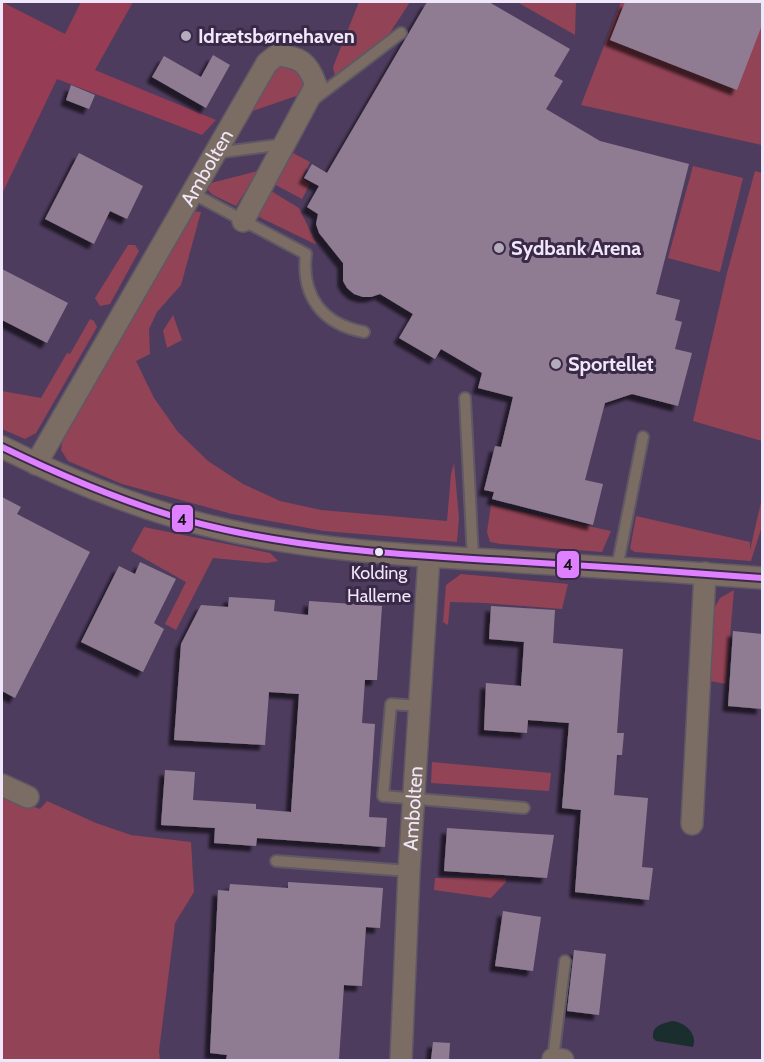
<svg xmlns="http://www.w3.org/2000/svg" width="764" height="1062" font-family="Cabin,sans-serif">
  <defs>
    <filter id="shadow"><feDropShadow dx="-5.5" dy="5.5" stdDeviation="1.5" flood-color="#0009"/></filter>
  </defs>
  <rect width="100%" height="100%" fill="#433b4b"/>
  <path fill="#4e3c5e" d="M 2,2 L 762,2 L 762,1060 L 2,1060 Z"/>
  <path fill="#934356" d="M 359,2 L 410,2 L 384,42 L 345,71 L 335,76 L 333,67 Z
    M 517,2 L 576,2 L 575,35 Z
    M 621,2 L 762,2 L 762,145 L 581,105 Z
    M 292,61 L 304,80 L 302,94 L 250,112 L 272,74 L 277,67 Z
    M 293,153 L 310,162 L 302,178 L 310,184 L 302,199 L 274,184 Z
    M 693,166 L 743,178 L 720,272 L 668,258 Z
    M 258,171 L 236,206 L 213,195 L 205,187 L 207,184 Z
    M 755,171 L 762,173 L 762,441 L 693,421 L 727,273 Z
    M 271,191 L 299,208 L 317,245 L 257,216 Z
    M 193,211 L 201,212 L 181,285 L 157,312 L 149,329 L 150,354 L 136,361 L 154,398 L 178,432 L 208,461 L 243,484 L 280,501 L 321,510 L 447,521 L 451,474 L 454,463 L 459,518 L 457,542 L 324,531 L 232,514 L 122,484 L 68,461 L 61,450 L 63,436 Z
    M 128,245 L 135,245 L 139,251 L 110,304 L 100,306 L 95,298 Z
    M 173,315 L 182,340 L 167,348 L 163,331 Z
    M 90,319 L 94,321 L 97,327 L 36,433 L 25,439 L 2,429 L 2,391 L 41,398 L 67,353 L 70,354 Z
    M 762,498 L 762,526 L 751,561 L 635,552 L 630,549 L 636,516 L 750,542 L 750,550 Z
    M 491,505 L 611,531 L 602,552 L 501,544 L 490,542 L 487,532 Z
    M 144,527 L 270,553 L 278,561 L 267,563 L 213,558 L 176,630 L 165,624 L 186,582 L 131,551 Z
    M 461,574 L 568,584 L 562,609 L 485,603 L 450,602 L 448,625 L 443,622 L 446,585 Z
    M 734,590 L 726,684 L 710,681 L 713,610 L 720,598 Z
    M 432,762 L 551,773 L 549,791 L 431,783 Z
    M 2,795 L 40,809 L 47,801 L 96,823 L 131,835 L 191,842 L 194,892 L 175,923 L 159,1051 L 160,1060 L 2,1060 Z
    M 435,878 L 506,878 L 506,882 L 491,898 L 434,890 Z"/>
  <path fill="#963c54" d="M 2,2 L 65,34 L 81,2 L 133,2 L 95,70 L 216,120 L 202,135 L 57,79 L 2,194 Z"/>
  <path fill="#1b2e2e" d="M 672,1021 C 685,1022 698,1034 693,1047 L 656,1041 L 653,1038 C 652,1025 662,1024 672,1021 Z"/>
  <path fill="#907c92" filter="url(#shadow)" d="M 427,2 L 489,2 L 570,49 L 554,76 L 563,81 L 546,109 L 600,141 L 689,164 L 656,294 L 680,300 L 675,320 L 682,322 L 675,349 L 692,353 L 678,406 L 632,394 L 605,403 L 585,480 L 603,484 L 593,525 L 492,499 L 494,492 L 484,490 L 495,446 L 501,447 L 513,397 L 478,388 L 482,373 L 441,349 L 435,359 L 399,338 L 413,314 L 380,294 L 371,297 L 363,297 L 354,294 L 347,288 L 343,281 L 343,263 L 319,233 L 316,224 L 318,214 L 307,207 L 319,186 L 304,178 L 312,164 L 327,173 Z
    M 625,2 L 762,2 L 762,25 L 737,90 L 610,40 Z
    M 213,55 L 230,65 L 206,108 L 152,77 L 164,56 L 201,77 Z
    M 71,85 L 95,95 L 89,109 L 66,100 Z
    M 79,153 L 143,186 L 127,219 L 110,211 L 94,244 L 45,219 Z
    M 2,269 L 68,303 L 47,343 L 2,320 Z
    M 2,497 L 21,507 L 17,514 L 90,552 L 15,698 L 2,691 Z
    M 140,562 L 176,579 L 154,623 L 164,629 L 143,672 L 81,642 L 119,566 L 135,574 Z
    M 229,597 L 275,600 L 274,611 L 308,615 L 309,601 L 382,606 L 377,680 L 365,680 L 362,723 L 375,724 L 369,817 L 387,818 L 385,847 L 257,838 L 256,846 L 214,843 L 215,828 L 161,825 L 165,770 L 195,772 L 193,800 L 256,804 L 256,809 L 291,812 L 299,694 L 269,692 L 265,745 L 174,740 L 181,644 L 201,605 L 228,607 Z
    M 491,606 L 555,610 L 553,643 L 623,649 L 617,733 L 624,733 L 622,755 L 617,755 L 614,795 L 648,798 L 642,867 L 653,868 L 649,900 L 575,892 L 581,810 L 562,808 L 569,723 L 528,720 L 527,733 L 484,730 L 486,683 L 521,686 L 524,642 L 489,639 Z
    M 733,631 L 762,634 L 762,709 L 728,706 Z
    M 447,828 L 554,835 L 547,878 L 444,871 Z
    M 288,882 L 383,888 L 380,928 L 366,927 L 362,986 L 344,985 L 339,1060 L 226,1060 L 227,1055 L 210,1053 L 218,890 L 229,891 L 230,884 L 288,888 Z
    M 503,911 L 541,917 L 533,971 L 495,966 Z
    M 574,950 L 606,954 L 599,1015 L 567,1011 Z
    M 433,1042 L 450,1043 L 449,1060 L 431,1060 Z"/>
  <g fill="none" stroke-linecap="round" stroke-linejoin="round">
    <g stroke="#5f5865" stroke-width="14">
      <path id="lane" d="M 313,100 L 401,33
        M 215,153 L 285,144
        M 192,193 L 306,254 C 301,296 322,324 364,332
        M 465,398 L 473,559
        M 617,568 L 643,437
        M 420,706 L 391,704 L 383,796 L 524,808
        M 276,861 L 409,871
        M 553,1059 L 565,961"/>
    </g>
    <g stroke="#5f5865" stroke-width="24">
      <g id="street">
        <path d="M 2,447 C 74,483 151,514 231,531 C 317,550 404,555 491,560 C 582,566 672,571 762,578"/>
        <path id="s1" d="M 36,464 L 267,63 L 277,55 C 301,57 308,63 316,85 L 243,221"/>
        <path d="M 2,785 L 28,797"/>
        <path d="M 692,824 L 705,573"/>
        <path d="M 553,1059 L 563,1060"/>
        <path id="s2" d="M 401,1060 L 409,871 L 429,557"/>
      </g>
    </g>
    <use href="#lane" stroke="#7b6d63" stroke-width="10"/>
    <use href="#street" stroke="#7b6d63" stroke-width="21"/>
    <g stroke="#3a2947" stroke-width="10">
      <path id="bus-1" d="M 2,447 C 66,478 132,506 201,524 C 295,548 393,554 490,560 C 580,565 671,571 762,578"/>
    </g>
    <use href="#bus-1" stroke="#de80ff" stroke-width="6"/>
  </g>
  <g fill="#b4abbd" stroke="#3a2947" stroke-width="2">
    <circle cx="186" cy="36" r="6"/>
    <circle cx="499" cy="248" r="6"/>
    <circle cx="556" cy="364" r="6"/>
  </g>
  <circle fill="#f1e7fa" stroke="#3a2947" stroke-width="2" cx="379" cy="552" r="5"/>
  <g text-anchor="middle" stroke-width="6" stroke-linejoin="round" paint-order="stroke">
    <g font-size="18" fill="#f1e7fa" stroke="#3a2947">
      <text x="379" y="579">Kolding<tspan x="379" dy="23">Hallerne</tspan></text>
    </g>
    <g font-size="20" font-weight="bold" fill="#f1e7fa" stroke="#3a2947" text-anchor="start">
      <text x="198" y="43">Idrætsbørnehaven</text>
      <text x="511" y="255">Sydbank Arena</text>
      <text x="568" y="371">Sportellet</text>
    </g>
    <g font-size="20" fill="#f1e7fa" stroke="#3a2947">
      <text dy="7" stroke="none"><textPath href="#s1" startOffset="342">Ambolten</textPath></text>
      <text dy="7" stroke="none"><textPath href="#s2" startOffset="252">Ambolten</textPath></text>
    </g>
  </g>
  <g stroke="#3a2947" stroke-width="2">
    <rect x="171" y="504" width="23" height="29" rx="6" fill="#de80ff"/>
    <rect x="556" y="550" width="24" height="29" rx="6" fill="#de80ff"/>
  </g>
  <g font-size="16" text-anchor="middle" font-weight="bold" fill="#111">
    <text x="182" y="525">4</text>
    <text x="568" y="570">4</text>
  </g>
  <rect width="764" height="1062" fill="none" stroke="#f1e7fa" stroke-width="6"/>
</svg>
